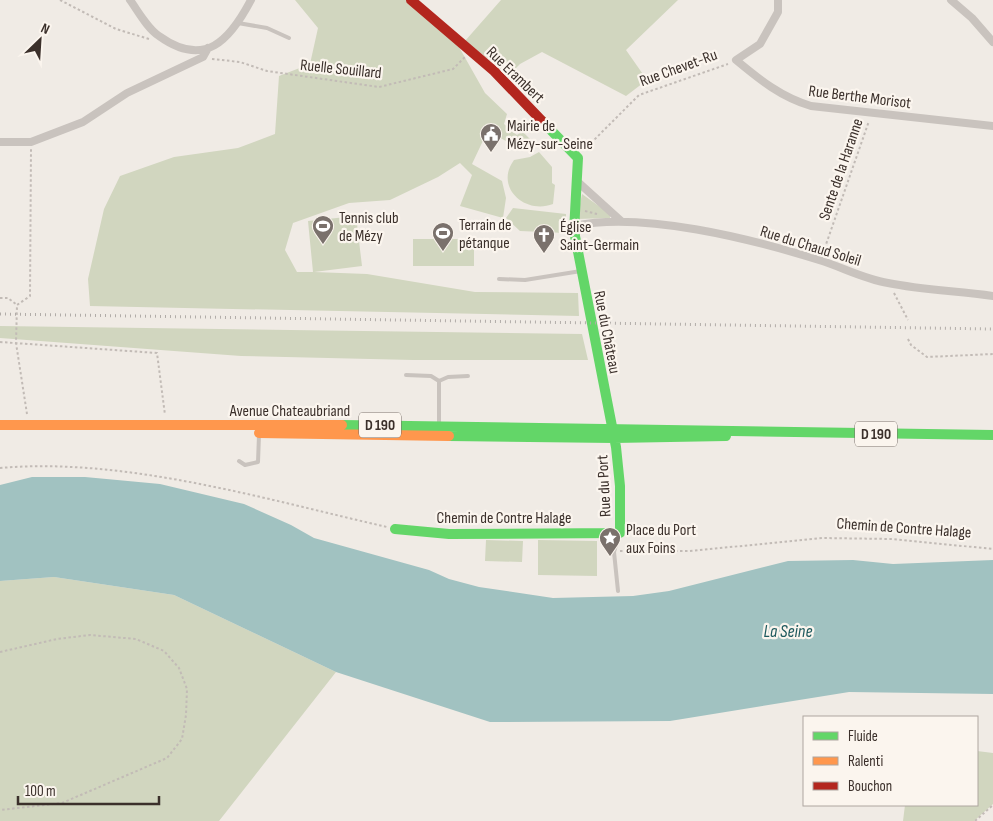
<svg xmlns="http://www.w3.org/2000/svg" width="993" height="821" font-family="'Sofia Sans Condensed',sans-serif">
  <rect width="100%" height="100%" fill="#f0ebe5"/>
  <path fill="#d1d6bf" d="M 295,0 L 412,0 L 459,47 L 485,93 L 507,114 L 504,124 L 517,135 L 522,131 L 536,145 L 529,151 L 519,142 L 515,146 L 495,135 L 496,131 L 489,128 L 472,164 L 502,181 L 506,198 L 503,218 L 460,206 L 472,175 L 460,163 L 438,177 L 390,200 L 349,203 L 293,223 L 285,250 L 297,272 L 313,272 L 308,221 L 356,216 L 362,266 L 314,272 L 367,274 L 475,292 L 578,293 L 579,316 L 90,306 L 88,279 L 104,209 L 120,176 L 174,157 L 238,148 L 275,134 L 279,76 L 310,64 L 318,28 Z
    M 501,0 L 678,0 L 626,50 L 647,80 L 626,96 L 542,52 L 520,64 L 509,75 L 465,41 Z
    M 539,152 L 552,167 L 552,183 L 555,185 L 553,204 C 525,215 494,187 514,160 L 530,157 Z
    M 582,194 L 610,214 L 610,218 L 577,219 Z
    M 513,208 L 566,214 L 566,233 L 520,231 L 506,218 Z
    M 413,239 L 474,239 L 474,266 L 413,266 Z
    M 0,326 L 582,334 L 588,360 L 413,360 L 241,356 L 0,338 Z
    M 486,540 L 523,541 L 522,562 L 485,561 Z
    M 538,540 L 597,541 L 597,576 L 538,575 Z
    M 54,577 L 174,595 L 336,672 L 219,821 L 0,821 L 0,581 Z
    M 977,751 L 993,753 L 993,804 L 974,821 L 903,821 L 905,805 L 977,805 Z"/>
  <path fill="#a1c2c1" d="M 32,477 L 85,477 L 160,484 L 244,504 L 291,525 L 314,538 L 429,570 L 449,579 L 479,587 L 553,598 L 633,596 L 669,591 L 788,561 L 853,560 L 893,564 L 993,560 L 993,694 L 849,692 L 670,721 L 490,722 L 336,672 L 174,595 L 54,577 L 0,581 L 0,485 Z"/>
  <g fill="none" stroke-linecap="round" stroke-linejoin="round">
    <path stroke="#c2bbb6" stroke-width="2" stroke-dasharray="2.5 2.5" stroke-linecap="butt" d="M 60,0 L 116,29 L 149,39
      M 212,59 L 240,62 L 267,71 L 379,87 L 453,69 L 465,57
      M 584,150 L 639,95 L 728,64
      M 585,211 L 597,214
      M 823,253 L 869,121
      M 894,293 L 908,320
      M 0,298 L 8,298 L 17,305
      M 908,339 L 911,345 L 927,357 L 993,354
      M 0,342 L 157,353 L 165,415
      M 27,414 L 16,343 L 17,305 L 30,296 L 31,149
      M 0,468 C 125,457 264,499 387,527
      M 620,551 L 690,551 L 823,538 L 892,539 L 993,549
      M 0,652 L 57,639 L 90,635 L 136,639 L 164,651 L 179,668 L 187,689 L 186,715 L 182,739 L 167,758 L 62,803 L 0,810
      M 975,821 L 993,805"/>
    <path stroke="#c9c3be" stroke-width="4" d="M 238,23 L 267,28 L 289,38
      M 499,279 L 525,280 L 581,271
      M 406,375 L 431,376 L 439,381 L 439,425
      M 439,381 L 448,377 L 468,376
      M 239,461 L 245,465 L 258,462 L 259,435
      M 618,591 L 614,552 L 619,535"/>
    <path stroke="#c9c3be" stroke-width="8" d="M 130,0 C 138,11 147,28 159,36 C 205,69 230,40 251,0
      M 778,0 L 778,12 L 760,44 L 736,60 C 760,80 781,97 811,106 L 993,126
      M 951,0 L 972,18 L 993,42
      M 0,142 L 31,142 L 83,122 L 127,93 L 203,57 L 208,48
      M 579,183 L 621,221
      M 574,226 C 642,211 752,239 819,260 C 842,267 864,279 888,283 C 922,290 958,291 993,296"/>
    <path stroke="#63d668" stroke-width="10" d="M 342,425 L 993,435
      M 449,436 L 614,438 L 726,436
      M 395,529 L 449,534 L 620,533 L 620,486 L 616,447 L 574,231 L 578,158 L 542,121"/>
    <path stroke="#ff974d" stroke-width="10" d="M 0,425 L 342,425
      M 259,433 L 449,436"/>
    <path stroke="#b3261e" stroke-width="10" d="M 411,0 L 494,71 L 542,121"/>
    <path stroke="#b1aca8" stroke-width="3" stroke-dasharray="1 4" stroke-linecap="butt" d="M 0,314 L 993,329"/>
  </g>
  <defs>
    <g id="civic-pin" transform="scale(1.125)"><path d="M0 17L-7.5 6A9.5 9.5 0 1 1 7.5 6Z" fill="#7a716c" stroke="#fbf5ee"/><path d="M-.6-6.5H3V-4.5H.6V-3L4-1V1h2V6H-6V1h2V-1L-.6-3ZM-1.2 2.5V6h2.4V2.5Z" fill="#fff"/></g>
    <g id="stadium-pin" transform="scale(1.125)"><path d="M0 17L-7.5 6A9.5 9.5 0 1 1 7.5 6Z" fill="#7a716c" stroke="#fbf5ee"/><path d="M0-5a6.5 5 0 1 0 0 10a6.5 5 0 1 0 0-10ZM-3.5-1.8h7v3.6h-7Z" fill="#fff"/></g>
    <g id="church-pin" transform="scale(1.125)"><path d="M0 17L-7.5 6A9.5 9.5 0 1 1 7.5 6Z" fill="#7a716c" stroke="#fbf5ee"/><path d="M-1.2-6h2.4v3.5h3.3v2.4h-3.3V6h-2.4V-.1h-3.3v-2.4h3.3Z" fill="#fff"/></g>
    <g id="sight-pin" transform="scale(1.125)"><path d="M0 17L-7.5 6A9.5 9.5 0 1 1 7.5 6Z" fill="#7a716c" stroke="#fbf5ee"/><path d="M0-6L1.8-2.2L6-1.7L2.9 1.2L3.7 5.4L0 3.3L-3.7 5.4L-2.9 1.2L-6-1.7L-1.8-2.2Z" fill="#fff"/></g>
  </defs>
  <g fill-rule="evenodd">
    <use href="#civic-pin" x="491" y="134"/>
    <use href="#stadium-pin" x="323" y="226"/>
    <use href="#stadium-pin" x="443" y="233"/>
    <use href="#church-pin" x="544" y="235"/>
    <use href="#sight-pin" x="610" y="538"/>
  </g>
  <g text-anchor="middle" stroke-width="4.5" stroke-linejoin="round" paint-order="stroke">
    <g fill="#fbf5ee" stroke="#756b66" stroke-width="1">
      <rect x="359" y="412.5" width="42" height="25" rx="4"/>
      <rect x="855" y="421.5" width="42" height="25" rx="4"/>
    </g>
    <g font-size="15" font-weight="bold" fill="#3b302b">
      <text x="380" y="430">D 190</text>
      <text x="876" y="439">D 190</text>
    </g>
    <g font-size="16" fill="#3b302b" stroke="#fbf5ee">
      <text transform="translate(678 67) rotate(-20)" y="6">Rue Chevet-Ru</text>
      <text transform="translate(341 68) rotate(6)" y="6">Ruelle Souillard</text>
      <text transform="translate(516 74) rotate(44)" y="6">Rue Erambert</text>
      <text transform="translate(860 96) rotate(7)" y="6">Rue Berthe Morisot</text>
      <text transform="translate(840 169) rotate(-71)" y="6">Sente de la Haranne</text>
      <text transform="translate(811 245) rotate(17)" y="6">Rue du Chaud Soleil</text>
      <text transform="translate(608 332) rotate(79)" y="6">Rue du Château</text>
      <text x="290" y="416">Avenue Chateaubriand</text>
      <text transform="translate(603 486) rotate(-93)" y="6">Rue du Port</text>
      <text x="504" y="523">Chemin de Contre Halage</text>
      <text transform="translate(904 527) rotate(4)" y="6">Chemin de Contre Halage</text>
    </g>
    <g font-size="16" fill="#3b302b" stroke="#fbf5ee" text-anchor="start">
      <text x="507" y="131">Mairie de<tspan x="507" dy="18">Mézy-sur-Seine</tspan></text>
      <text x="339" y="223">Tennis club<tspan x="339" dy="18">de Mézy</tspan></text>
      <text x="459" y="230">Terrain de<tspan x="459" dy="18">pétanque</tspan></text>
      <text x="560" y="232">Église<tspan x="560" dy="18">Saint-Germain</tspan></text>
      <text x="626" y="535">Place du Port<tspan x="626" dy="18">aux Foins</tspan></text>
    </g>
    <g font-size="18" font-style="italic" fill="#1f5a5e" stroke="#fbf5ee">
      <text x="788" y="637">La Seine</text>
    </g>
  </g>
  <rect x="803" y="716" width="175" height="90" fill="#fbf5ee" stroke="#aea6a0"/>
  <rect x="813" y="732" width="25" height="8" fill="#63d668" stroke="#aea6a0"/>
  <text x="848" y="741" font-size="15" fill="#3b302b">Fluide</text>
  <rect x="813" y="757" width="25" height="8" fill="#ff974d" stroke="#aea6a0"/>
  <text x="848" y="766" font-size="15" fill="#3b302b">Ralenti</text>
  <rect x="813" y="782" width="25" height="8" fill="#b3261e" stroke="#aea6a0"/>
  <text x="848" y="791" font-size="15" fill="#3b302b">Bouchon</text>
  <g transform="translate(40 40) rotate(25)" stroke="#fbf5ee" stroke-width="4" paint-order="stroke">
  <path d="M0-4L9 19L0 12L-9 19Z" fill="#3b302b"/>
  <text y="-8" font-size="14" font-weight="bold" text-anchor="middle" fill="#3b302b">N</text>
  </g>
  <path d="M18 796v8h141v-8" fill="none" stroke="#3b302b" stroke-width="2.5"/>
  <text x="25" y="796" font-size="15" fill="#3b302b" stroke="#fbf5ee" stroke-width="4" paint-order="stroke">100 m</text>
</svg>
